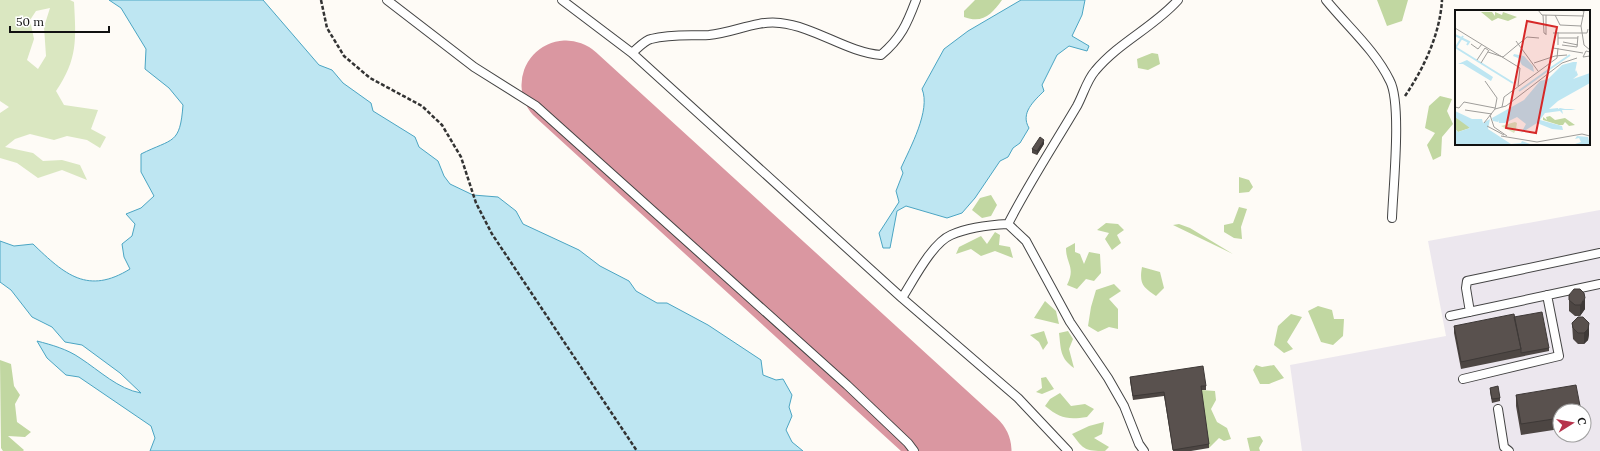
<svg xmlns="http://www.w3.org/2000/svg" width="1600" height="451" font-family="Lora,serif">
  <rect width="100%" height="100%" fill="#fefbf6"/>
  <path fill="#ece7ee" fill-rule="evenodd" d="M 1600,210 L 1600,451 L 1302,451 L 1290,365 L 1446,336 L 1428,241 ZM 1560,411 L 1584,411 L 1584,435 L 1560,435 Z"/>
  <path fill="#dae7c1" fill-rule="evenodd" d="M 0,0 L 70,0 L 74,2 C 76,39 78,59 56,91 L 64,105 L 98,110 L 91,129 L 106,137 L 100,148 L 87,140 L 67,136 L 54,140 L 30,134 L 15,139 L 5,147 L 33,153 L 43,161 L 62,160 L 80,165 L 87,180 L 62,170 L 38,178 L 17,163 L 0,158 L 0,113 L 9,107 L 0,101 ZM 50,8 L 44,27 L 46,56 L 38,69 L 27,60 L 34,39 L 30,20 L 36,11 Z"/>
  <path fill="#c1d7a1" d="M 975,0 L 1002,0 C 992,14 983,24 964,17 L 964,11 Z
    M 1377,0 L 1408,0 L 1402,21 L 1387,26 Z
    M 1152,53 L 1158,54 L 1160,64 L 1148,70 L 1138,68 L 1137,59 Z
    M 1440,96 L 1452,99 L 1447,111 L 1453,124 L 1442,137 L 1441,156 L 1433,160 L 1427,145 L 1435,133 L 1425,128 L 1429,106 Z
    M 1239,177 L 1249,180 L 1253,187 L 1249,192 L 1239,193 Z
    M 991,195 L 997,205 L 991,216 L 982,218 L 972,210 L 980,198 Z
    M 1239,207 L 1247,209 L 1241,227 L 1242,239 L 1234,238 L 1224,232 L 1224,225 L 1233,223 Z
    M 1106,223 L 1118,224 L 1124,230 L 1117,235 L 1121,243 L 1112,250 L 1105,239 L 1109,233 L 1097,230 Z
    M 1179,224 L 1190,228 L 1233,254 L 1173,225 Z
    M 995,232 L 1000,235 L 999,245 L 1010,247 L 1013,258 L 995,251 L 981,256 L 971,249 L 956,254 L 959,247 L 981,236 L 987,244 Z
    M 1075,243 L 1075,252 L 1080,254 L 1084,264 L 1089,252 L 1100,254 L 1101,273 L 1094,281 L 1086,279 L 1077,289 L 1067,285 C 1076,267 1066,264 1066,248 Z
    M 1142,267 L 1160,272 L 1164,288 L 1156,296 C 1143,287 1139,284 1142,267 Z
    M 1114,284 L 1121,291 L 1109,299 L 1118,309 L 1118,329 L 1109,327 L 1098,332 L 1088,326 L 1091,307 L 1096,290 Z
    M 1045,301 L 1056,311 L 1059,324 L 1034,318 Z
    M 1318,306 L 1332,310 L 1334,319 L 1344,319 L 1343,336 L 1333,345 L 1321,342 L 1308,311 Z
    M 1291,314 L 1302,317 L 1287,342 L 1293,349 L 1284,353 L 1274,345 L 1278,326 Z
    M 1044,331 L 1048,343 L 1043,350 L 1039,342 L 1030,335 Z
    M 1068,331 L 1073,339 L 1069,349 L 1074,368 C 1060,358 1061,350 1059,333 Z
    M 0,360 L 11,364 L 14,386 L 20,395 L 15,404 L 17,422 L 31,432 L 25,437 L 8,436 L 24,450 L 23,451 L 3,451 L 1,448 Z
    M 1256,365 L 1262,367 L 1274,365 L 1284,378 L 1269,384 L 1260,384 L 1253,370 Z
    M 1046,377 L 1054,389 L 1042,394 L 1036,392 L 1042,388 L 1041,378 Z
    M 1201,390 L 1215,391 L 1216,400 L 1211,409 L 1217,422 L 1227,428 L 1231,439 L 1224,441 L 1219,438 L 1209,448 Z
    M 1060,393 L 1071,406 L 1085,404 L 1094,409 L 1087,417 C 1067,420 1060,418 1045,406 L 1050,399 Z
    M 1104,422 L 1102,434 L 1094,438 L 1109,447 L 1105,451 C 1085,451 1084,450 1072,434 L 1089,426 Z
    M 1260,436 L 1263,441 L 1259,448 L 1260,451 L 1250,451 L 1247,438 Z"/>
  <path fill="#bee6f2" stroke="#4ba5c3" d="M 109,0 L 263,0 L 319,65 L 332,70 L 343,83 L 371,103 L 373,111 L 415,137 L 419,147 L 438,161 L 444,176 L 450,184 L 473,195 L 498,197 L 516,211 L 523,224 L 579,250 L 600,266 L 629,281 L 636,291 L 657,303 L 667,303 L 708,325 L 761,360 L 763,375 L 776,380 L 783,379 L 792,395 L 789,407 L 792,416 L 786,430 L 792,442 L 803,451 L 150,451 L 155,438 L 151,426 L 79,377 L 66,375 L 47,358 L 37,341 C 52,345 67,349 80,358 C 100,371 118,389 141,393 L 120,373 L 82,345 L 65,342 L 52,327 L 32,317 L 11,290 L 0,282 L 0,241 L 14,246 L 33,244 C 65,275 88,295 130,269 L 124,257 L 122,244 L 132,236 L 135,224 L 126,214 L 141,208 L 154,196 L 141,172 L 141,154 C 173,138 180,145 183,105 L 169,88 L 145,69 L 146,49 L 121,8 Z
    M 1021,0 L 1085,0 L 1082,15 L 1072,36 L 1089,46 L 1087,51 L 1069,46 L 1057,55 L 1042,85 L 1044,91 C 1034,101 1020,113 1029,128 L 1020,143 L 1013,148 L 1008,157 L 1000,161 L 975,198 L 962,213 L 947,218 L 906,206 L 897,211 L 890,248 L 883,248 L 879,233 L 899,202 L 896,191 L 903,173 L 901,168 C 910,148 931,110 922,89 L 944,49 L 968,31 Z"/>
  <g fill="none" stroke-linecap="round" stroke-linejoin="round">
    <path stroke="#da97a1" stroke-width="89" d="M 566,85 L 967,451"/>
    <g stroke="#444" stroke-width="10">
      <path id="lane" d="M 387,0 L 474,67 L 536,106 L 847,385 L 908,443 L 914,451
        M 562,0 L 632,53 L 902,298 L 1018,398 L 1068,451
        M 1326,0 C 1348,27 1375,50 1390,81 C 1402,104 1393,189 1392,218
        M 632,53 C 638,48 645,40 651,39 C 671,34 689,36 709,35 C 733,33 756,20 780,23 C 816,27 846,52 881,55 C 901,38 907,24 916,0
        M 1008,224 C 1029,183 1054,145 1077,106 C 1083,95 1087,80 1095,71 C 1119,42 1154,27 1178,0
        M 902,298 C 913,281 932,243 951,235 C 969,227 988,225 1008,224 L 1026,241 L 1070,322 L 1108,378 L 1124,406 L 1139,444 L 1144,451
        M 1470,312 L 1466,288 L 1467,281 L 1600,253
        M 1450,316 L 1600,284
        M 1463,379 L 1559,356 L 1547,295
        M 1498,409 L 1504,447 L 1509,451"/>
    </g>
    <path stroke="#333" stroke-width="2.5" stroke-dasharray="4 2" stroke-linecap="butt" d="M 321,0 L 327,28 L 344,56 L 370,78 L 422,106 L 442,125 L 461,157 L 476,203 L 492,234 L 637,451
      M 1405,96 C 1424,68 1440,34 1442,0"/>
    <use href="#lane" stroke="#fff" stroke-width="8"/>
  </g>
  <path fill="#4d4643" d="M 1044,144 L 1037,155 L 1032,153 L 1032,149 Z
    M 1569,295 L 1585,309 L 1580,316 L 1575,316 L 1569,311 Z
    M 1514,317 L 1549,348 L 1549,351 L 1461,369 L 1454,333 L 1454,326 Z
    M 1572,323 L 1589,334 L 1588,340 L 1584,344 L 1578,344 L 1573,339 Z
    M 1130,377 L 1206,386 L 1206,390 L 1201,390 L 1209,444 L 1209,448 L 1191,451 L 1173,451 L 1164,396 L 1133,400 L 1130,381 Z
    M 1490,388 L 1500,398 L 1500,401 L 1492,403 L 1490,392 Z
    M 1516,395 L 1560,411 L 1560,429 L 1521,435 L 1516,406 Z"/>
  <path fill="#3e3937" d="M 1044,140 L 1044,144 L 1037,155 L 1037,151 Z
    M 1585,298 L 1585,309 L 1580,316 L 1580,305 Z
    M 1589,323 L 1589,334 L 1588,340 L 1584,344 L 1584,333 Z"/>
  <path fill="#59514e" stroke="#3e3937" d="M 1040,137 L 1044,140 L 1037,151 L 1032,149 Z
    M 1574,289 L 1580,289 L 1584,293 L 1585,298 L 1580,305 L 1575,305 L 1569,300 L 1569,295 Z
    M 1542,312 L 1549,348 L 1521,353 L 1521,349 L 1514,317 Z
    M 1514,314 L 1521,349 L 1461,362 L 1454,326 Z
    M 1578,317 L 1583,317 L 1589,323 L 1588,329 L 1584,333 L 1578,333 L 1573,328 L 1572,323 Z
    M 1203,366 L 1206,386 L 1201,386 L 1209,444 L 1173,450 L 1164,392 L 1133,396 L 1130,377 Z
    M 1576,385 L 1581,411 L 1560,411 L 1560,418 L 1521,424 L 1516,395 Z
    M 1498,386 L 1500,398 L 1492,399 L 1490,388 Z"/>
  <g transform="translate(1455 10)">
    <rect width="135" height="135" fill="#fefbf6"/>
    <path d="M 60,112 L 62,113 L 61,119 L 64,114 L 59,123 L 46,116 Z" fill="#dae7c1"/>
    <path d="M 26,2 L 37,2 L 40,6 L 40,2 L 47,5 L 48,2 L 62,7 L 53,11 L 43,8 L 37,11 ZM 95,106 L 100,110 L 110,108 L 120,115 L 114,116 L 110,112 L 108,115 L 104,115 L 88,110 L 88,107 L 92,110 L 91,107 ZM 0,107 L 12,114 L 15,118 L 3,122 L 0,119 Z" fill="#c1d7a1"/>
    <path d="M 59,44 L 69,46 L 78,56 L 79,62 L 67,55 L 63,48 L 58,46 ZM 12,50 L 38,67 L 36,71 L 8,54 L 3,54 ZM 118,52 L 122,52 L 120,62 L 121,60 L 123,65 L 118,69 L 135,63 L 135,73 L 103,91 L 94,99 L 103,98 L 103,99 L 105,98 L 110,99 L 116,99 L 121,100 L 107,100 L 108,104 L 105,101 L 90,103 L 85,110 L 107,116 L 108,120 L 97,119 L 82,113 L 66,123 L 71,114 L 62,107 L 50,113 L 44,113 L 43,110 L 43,112 L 38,111 L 37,108 L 69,90 L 85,71 L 93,69 L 107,55 ZM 0,101 L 17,109 L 27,109 L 28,113 L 35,109 L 33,119 L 56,134 L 66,133 L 67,131 L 78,135 L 0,135 L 0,119 L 3,122 L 15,118 L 0,107 ZM 122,126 L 133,127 L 135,135 L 117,135 L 126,132 L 124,128 L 120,129 Z" fill="#bee6f2"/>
    <path fill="none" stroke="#bee6f2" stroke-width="2" d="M 0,25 L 14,32 L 12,35M 0,37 L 58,73M 1,37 L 8,26M 96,58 L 115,45M 64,81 L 96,58"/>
    <path fill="none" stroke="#9f9d9a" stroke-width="1" d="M 83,0 L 87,5 L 129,6M 91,0 L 111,0M 124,0 L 129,1 L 126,16 L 129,35 L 135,40M 88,5 L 89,23 L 91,24M 91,5 L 91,25M 100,5 L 105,15 L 126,16M 0,18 L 65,58 L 63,76M 98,23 L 132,23 L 133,19M 103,28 L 123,28M 61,31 L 83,61M 108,32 L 123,35M 16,34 L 23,39 L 27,34M 103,35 L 103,22M 107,35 L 122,37 L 123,26M 98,38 L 128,43M 33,42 L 48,47 L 72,27 L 84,28M 135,42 L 131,41 L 128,47 L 135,46M 22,50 L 30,38 L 33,40M 26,53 L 34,40M 79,53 L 100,46 L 112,45M 0,97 L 4,98 L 9,92 L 40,98M 47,97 L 49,87 L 102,48 L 103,38M 40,99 L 51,96 L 107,53 L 122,48M 10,100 L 37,104M 35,105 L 39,117 L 52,126M 29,113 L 40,99 L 42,88 L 30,71M 32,116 L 49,125M 46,126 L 82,132 L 127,124 L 135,126"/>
    <path fill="#d62828" fill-opacity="0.15" stroke="#d62828" stroke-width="2" d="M 72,11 L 102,17 L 81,123 L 51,118 Z"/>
    <rect width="135" height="135" fill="none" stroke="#111" stroke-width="2"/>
  </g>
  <g transform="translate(1572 423) rotate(79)"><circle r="19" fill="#ffffff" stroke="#a0a0a0"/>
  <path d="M0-3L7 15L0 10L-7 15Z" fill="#b7334c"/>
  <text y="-6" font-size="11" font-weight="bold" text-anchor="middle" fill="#111111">С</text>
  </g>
  <path d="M10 26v6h99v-6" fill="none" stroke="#111111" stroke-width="2"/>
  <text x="16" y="26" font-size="12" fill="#111111" stroke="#ffffff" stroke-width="3" paint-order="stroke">50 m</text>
</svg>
